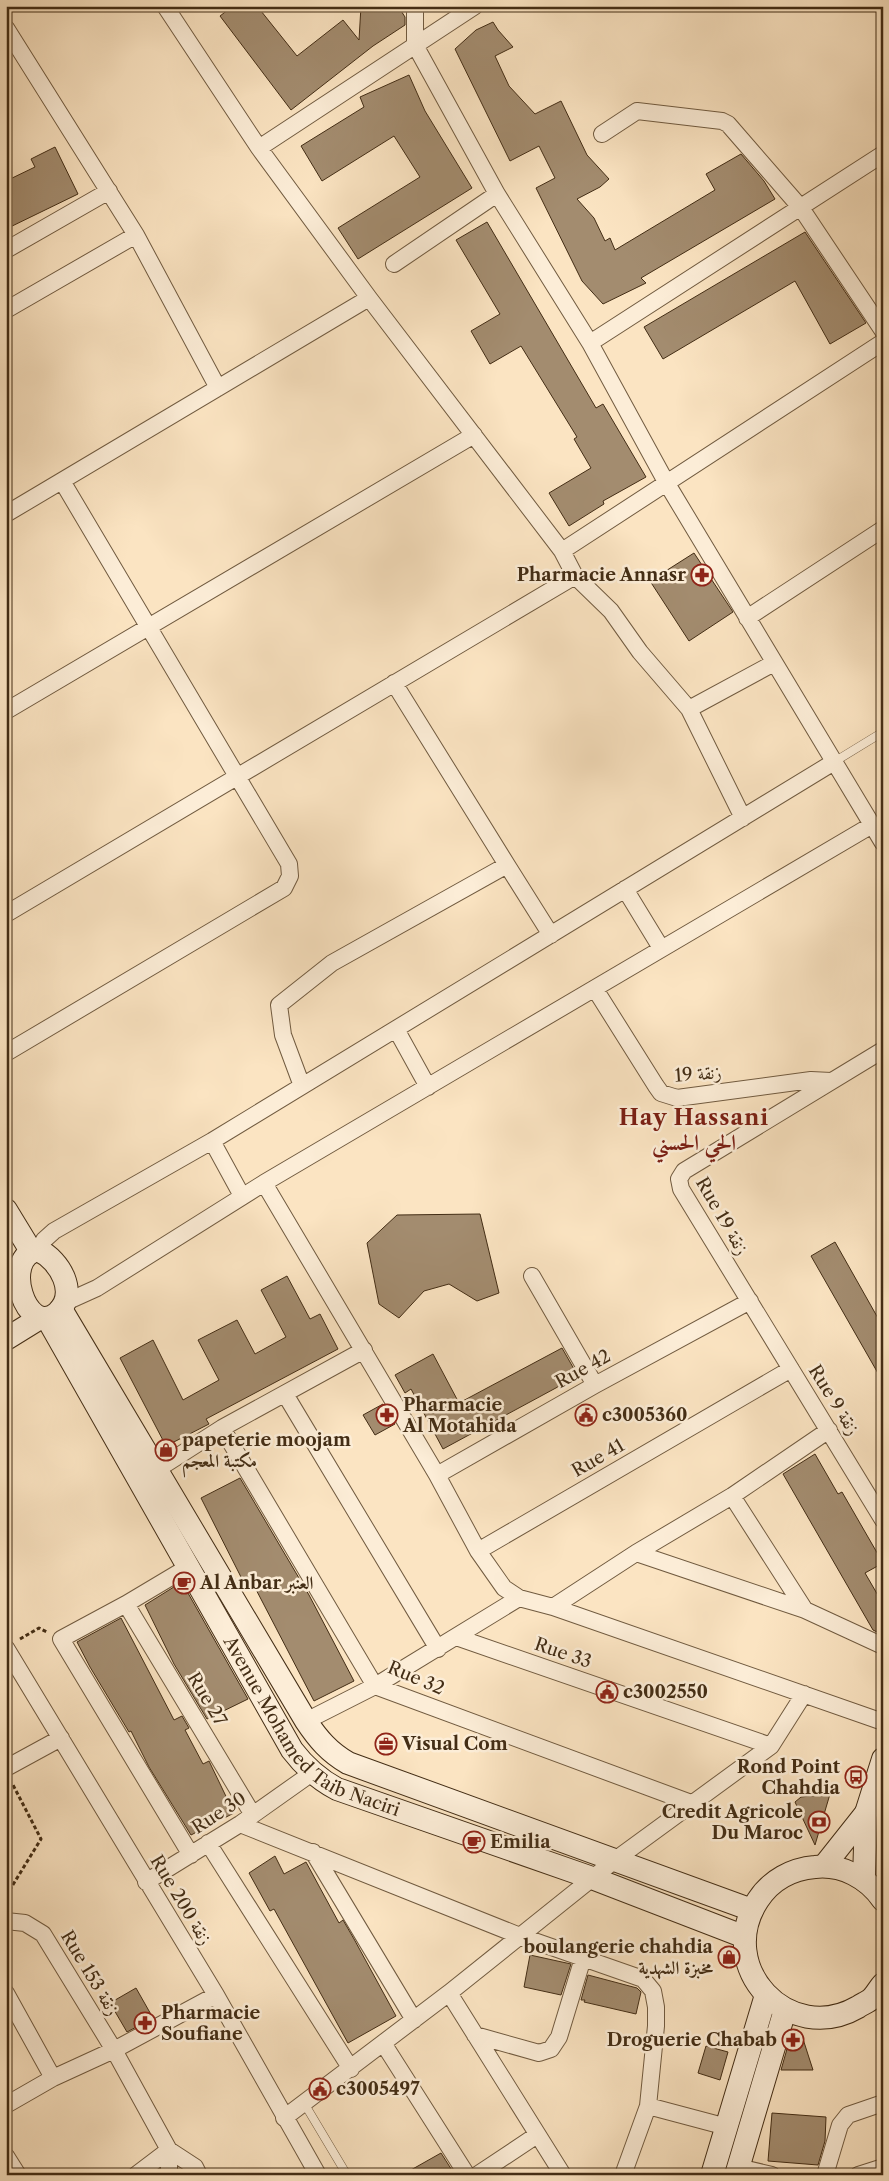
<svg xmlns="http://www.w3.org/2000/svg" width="889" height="2181" font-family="'Libre Caslon Text',Amiri,serif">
  <rect width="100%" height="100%" fill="#fbe4c2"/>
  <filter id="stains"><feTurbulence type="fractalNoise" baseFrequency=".004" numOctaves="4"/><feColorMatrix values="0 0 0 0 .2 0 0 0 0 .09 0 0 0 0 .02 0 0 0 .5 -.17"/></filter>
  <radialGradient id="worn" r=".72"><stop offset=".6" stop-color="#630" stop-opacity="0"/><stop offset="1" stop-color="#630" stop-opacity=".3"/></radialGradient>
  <path fill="#a38c6f" stroke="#432d15" d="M 233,6 L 257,6 L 297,56 L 343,20 L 359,40 L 361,6 L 398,6 L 405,17 L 405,25 L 373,46 L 291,110 L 220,16 Z
    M 493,22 L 498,30 L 513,47 L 495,56 L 509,86 L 535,114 L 561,101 L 587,155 L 609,179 L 600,187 L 577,199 L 594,218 L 605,241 L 610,238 L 615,250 L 715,190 L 706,174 L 741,154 L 764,181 L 775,199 L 641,278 L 646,283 L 603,304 L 582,281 L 536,188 L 555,178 L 539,146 L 510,161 L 455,49 L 476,30 Z
    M 409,75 L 425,111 L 472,188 L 358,259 L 338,228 L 420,177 L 394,136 L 322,181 L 301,146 L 364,107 L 360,97 Z
    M 55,147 L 78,194 L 6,229 L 6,181 L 35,167 L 31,159 Z
    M 487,222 L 596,408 L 603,404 L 646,477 L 603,501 L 604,504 L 569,526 L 549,493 L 591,468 L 574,439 L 577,437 L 521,346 L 490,364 L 471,331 L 500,314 L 456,240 Z
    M 805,232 L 866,323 L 830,344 L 795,281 L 663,359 L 644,327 Z
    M 694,553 L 733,612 L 689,641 L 650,581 Z
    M 480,1214 L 499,1293 L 477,1301 L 449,1284 L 424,1291 L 399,1318 L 379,1304 L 367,1243 L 397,1215 Z
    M 835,1242 L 883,1327 L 883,1382 L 811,1256 Z
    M 287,1276 L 310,1319 L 320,1314 L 338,1349 L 206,1419 L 209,1424 L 166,1446 L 120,1358 L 153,1340 L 183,1400 L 219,1380 L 198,1340 L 237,1320 L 255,1354 L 286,1337 L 261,1290 Z
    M 562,1348 L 578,1376 L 443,1449 L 411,1389 L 405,1393 L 395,1375 L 433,1354 L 459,1403 Z
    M 383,1404 L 395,1424 L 375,1435 L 363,1415 Z
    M 815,1454 L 838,1494 L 842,1492 L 883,1563 L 865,1573 L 883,1604 L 883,1635 L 873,1630 L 783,1474 Z
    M 240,1478 L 309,1595 L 354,1681 L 314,1701 L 250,1578 L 243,1581 L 201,1498 Z
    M 177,1585 L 179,1588 L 184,1586 L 248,1699 L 207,1719 L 174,1664 L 145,1605 Z
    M 121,1618 L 174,1720 L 182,1716 L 189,1728 L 185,1730 L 203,1764 L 209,1761 L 234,1813 L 191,1835 L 149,1767 L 131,1731 L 129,1732 L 90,1667 L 77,1642 Z
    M 830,1794 L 815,1845 L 795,1802 L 801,1797 Z
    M 275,1856 L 284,1874 L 306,1862 L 339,1923 L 343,1920 L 354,1939 L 396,2016 L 348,2043 L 274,1909 L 270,1911 L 249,1873 Z
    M 530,1955 L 571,1964 L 561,1995 L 524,1987 Z
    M 588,1975 L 637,1988 L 641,1992 L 636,2014 L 584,2002 L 585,2000 L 581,2000 Z
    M 136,1988 L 153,2018 L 127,2032 L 110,2003 Z
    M 791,2035 L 803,2039 L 813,2070 L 781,2070 Z
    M 706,2046 L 728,2052 L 720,2080 L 698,2073 Z
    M 772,2113 L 826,2117 L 825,2141 L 818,2165 L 768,2161 Z
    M 441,2153 L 455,2175 L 402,2175 Z"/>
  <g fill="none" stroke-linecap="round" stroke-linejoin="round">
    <g stroke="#715b40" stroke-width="9">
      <path id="lane" d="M 834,762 L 883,732
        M 304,2103 L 347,2175"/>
    </g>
    <g stroke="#715b40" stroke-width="18">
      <path id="street" d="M 165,6 L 259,148 L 369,298 L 562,551 L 575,576 L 611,611 L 640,652 L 689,709 L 743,818
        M 415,6 L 415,45 L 497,194 L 590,343 L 666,482 L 883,843
        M 6,28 L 136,235 L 218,388
        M 602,134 L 637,111 L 722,121 L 728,124 L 801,208 L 883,331
        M 259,148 L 475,6
        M 6,250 L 109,191
        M 394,264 L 497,194
        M 6,310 L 136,235
        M 590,343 L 883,154
        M 6,514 L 369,298
        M 562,551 L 883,342
        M 747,618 L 883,529
        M 394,683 L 507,865
        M 689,709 L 774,663
        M 6,711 L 474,435
        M 625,889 L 661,948
        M 6,914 L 575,576
        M 595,989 L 656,1086 L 661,1093 L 677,1098 L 811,1080 L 831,1081
        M 396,1029 L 428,1087
        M 883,1050 L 684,1171 L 679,1179 L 681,1189 L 883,1520
        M 6,1053 L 284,888 L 290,876 L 289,864 L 62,481
        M 302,1086 L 283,1035 L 279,1005 L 332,963 L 507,865 L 551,935
        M 212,1141 L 242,1196
        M 264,1183 L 437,1475 L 478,1551 L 504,1588 L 519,1598 L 553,1607 L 883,1722
        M 38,1250 L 44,1240 L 54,1231 L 212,1141 L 834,762
        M 532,1276 L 595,1385
        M 66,1302 L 97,1288 L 264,1183 L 872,825
        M 285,1394 L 438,1649
        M 222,1428 L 375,1686 L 691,1803
        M 437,1475 L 595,1385 L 750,1301
        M 147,1476 L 222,1428 L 364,1350
        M 732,1496 L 805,1610
        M 478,1551 L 791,1369
        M 636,1553 L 805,1610 L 883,1646
        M 188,1567 L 126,1604 L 61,1639 L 191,1855
        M 126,1604 L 253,1815
        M 553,1607 L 636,1553 L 732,1496 L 829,1430
        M 456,1637 L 771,1746
        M 6,1648 L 216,1995 L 318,2175
        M 306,1721 L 375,1686 L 519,1598
        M 6,1768 L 61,1738
        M 240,1824 L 520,1936 L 643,1979 L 653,1991 L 656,2007 L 656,2026 L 648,2106 L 623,2175
        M 208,1843 L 351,2069
        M 313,1852 L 414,2020
        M 146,1882 L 240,1824 L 312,1773
        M 6,1921 L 25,1923 L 43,1934 L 114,2050 L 169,2150 L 169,2175
        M 6,1993 L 53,2078
        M 449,1993 L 563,2175
        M 475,2035 L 539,2053 L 551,2049 L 559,2037 L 583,1958
        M 383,2043 L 467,2175
        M 6,2105 L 53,2078 L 114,2050 L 216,1995
        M 648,2106 L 727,2127
        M 284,2118 L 449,1993 L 615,1860 L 771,1746 L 804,1694
        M 169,2150 L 195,2167 L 199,2175
        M 6,2156 L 18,2175
        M 738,2167 L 772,2175
        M 136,2175 L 169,2150
        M 477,2175 L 537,2135
        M 825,2175 L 840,2125 L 848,2115 L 883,2103
        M 858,2175 L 883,2167"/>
    </g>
    <g stroke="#432d15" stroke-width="24">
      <g id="secondary">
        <path d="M 6,1210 L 31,1251"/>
        <path d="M 38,1250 C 60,1260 79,1294 57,1313 C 26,1339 0,1257 38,1250 Z"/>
        <path d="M 61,1309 L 306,1721 C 318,1739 329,1752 348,1763 L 752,1910"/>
        <path id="s1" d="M 47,1318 L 292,1750 C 305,1767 318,1779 337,1789 L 592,1878 L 745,1937"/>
        <path d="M 6,1339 L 40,1318"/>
        <path d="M 824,1866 L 866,1813"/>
        <path d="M 864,1880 L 866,1813 L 883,1759"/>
        <path d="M 883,1900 C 868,1878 842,1864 815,1867 C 792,1869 771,1880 758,1900 C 714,1967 789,2047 858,2007 C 862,2004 868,2002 871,1999 C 876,1995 879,1988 883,1984"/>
        <path d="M 712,2175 L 766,1995"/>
        <path d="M 736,2175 L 785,2010"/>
      </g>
    </g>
    <path stroke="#432d15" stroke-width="3" stroke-dasharray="4 2.5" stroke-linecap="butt" d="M 20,1639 L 39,1628 L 47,1632
      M 6,1896 L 41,1839 L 12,1783"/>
    <use href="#lane" stroke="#fcedd7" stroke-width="8"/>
    <use href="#street" stroke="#fcedd7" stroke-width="16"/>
    <use href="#secondary" stroke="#fcedd7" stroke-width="22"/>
  </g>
  <defs>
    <g id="pharmacy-ring" transform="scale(1.125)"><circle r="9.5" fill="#fcedd7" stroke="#8f2418" stroke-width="1.5"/><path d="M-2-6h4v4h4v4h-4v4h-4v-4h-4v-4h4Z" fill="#8f2418"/></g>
    <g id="civic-ring" transform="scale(1.125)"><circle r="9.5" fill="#fcedd7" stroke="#8f2418" stroke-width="1.5"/><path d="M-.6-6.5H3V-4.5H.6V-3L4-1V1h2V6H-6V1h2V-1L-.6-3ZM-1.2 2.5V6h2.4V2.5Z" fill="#8f2418"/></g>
    <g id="shop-ring" transform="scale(1.125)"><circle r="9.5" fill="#fcedd7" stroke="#8f2418" stroke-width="1.5"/><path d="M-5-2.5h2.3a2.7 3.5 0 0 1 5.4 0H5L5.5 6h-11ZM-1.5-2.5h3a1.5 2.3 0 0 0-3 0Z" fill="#8f2418"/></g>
    <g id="cafe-ring" transform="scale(1.125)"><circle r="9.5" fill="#fcedd7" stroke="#8f2418" stroke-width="1.5"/><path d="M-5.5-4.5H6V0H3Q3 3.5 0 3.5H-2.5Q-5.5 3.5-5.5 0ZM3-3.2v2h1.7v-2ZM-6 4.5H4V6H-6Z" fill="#8f2418"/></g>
    <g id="office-ring" transform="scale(1.125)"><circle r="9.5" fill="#fcedd7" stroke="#8f2418" stroke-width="1.5"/><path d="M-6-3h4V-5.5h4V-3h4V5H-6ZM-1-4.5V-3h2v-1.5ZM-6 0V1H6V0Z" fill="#8f2418"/></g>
    <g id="bus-ring" transform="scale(1.125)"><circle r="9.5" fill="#fcedd7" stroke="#8f2418" stroke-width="1.5"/><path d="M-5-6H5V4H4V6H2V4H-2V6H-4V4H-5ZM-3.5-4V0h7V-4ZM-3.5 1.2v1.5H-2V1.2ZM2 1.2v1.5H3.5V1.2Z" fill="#8f2418"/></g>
    <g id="bank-ring" transform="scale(1.125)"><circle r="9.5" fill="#fcedd7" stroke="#8f2418" stroke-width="1.5"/><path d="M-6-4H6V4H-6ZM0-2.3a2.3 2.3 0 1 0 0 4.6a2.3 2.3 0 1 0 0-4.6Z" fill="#8f2418"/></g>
  </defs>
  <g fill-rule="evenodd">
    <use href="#pharmacy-ring" x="702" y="575"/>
    <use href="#pharmacy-ring" x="387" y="1415"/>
    <use href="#civic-ring" x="586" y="1415"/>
    <use href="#shop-ring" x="166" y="1450"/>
    <use href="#cafe-ring" x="184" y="1583"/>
    <use href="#civic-ring" x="607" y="1692"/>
    <use href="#office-ring" x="386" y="1744"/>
    <use href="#bus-ring" x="856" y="1777"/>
    <use href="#bank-ring" x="819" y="1822"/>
    <use href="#cafe-ring" x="474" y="1842"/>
    <use href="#shop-ring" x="729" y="1957"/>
    <use href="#pharmacy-ring" x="145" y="2023"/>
    <use href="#pharmacy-ring" x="793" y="2040"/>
    <use href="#civic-ring" x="320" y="2089"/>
  </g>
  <g text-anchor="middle" stroke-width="5" stroke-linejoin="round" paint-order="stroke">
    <g font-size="18" font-weight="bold" fill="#432d15" stroke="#fcedd7" text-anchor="start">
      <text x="686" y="581" text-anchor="end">Pharmacie Annasr</text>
      <text x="403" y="1411">Pharmacie<tspan x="403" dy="21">Al Motahida</tspan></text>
      <text x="602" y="1421">c3005360</text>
      <text x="182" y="1446">papeterie moojam<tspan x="182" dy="21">مكتبة المعجم</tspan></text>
      <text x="200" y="1589">Al Anbar العنبر</text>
      <text x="623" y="1698">c3002550</text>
      <text x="402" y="1750">Visual Com</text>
      <text x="840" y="1773" text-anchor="end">Rond Point<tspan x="840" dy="21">Chahdia</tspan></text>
      <text x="803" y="1818" text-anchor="end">Credit Agricole<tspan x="803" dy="21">Du Maroc</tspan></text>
      <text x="490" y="1848">Emilia</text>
      <text x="713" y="1953" text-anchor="end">boulangerie chahdia<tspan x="713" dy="21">مخبزة الشهدية</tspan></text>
      <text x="161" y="2019">Pharmacie<tspan x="161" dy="21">Soufiane</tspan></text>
      <text x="777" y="2046" text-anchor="end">Droguerie Chabab</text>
      <text x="336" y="2095">c3005497</text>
    </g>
    <g font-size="18" fill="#432d15" stroke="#fcedd7">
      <text transform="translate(698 1074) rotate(-4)" y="6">19 زنقة</text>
      <text transform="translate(722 1216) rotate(60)" y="6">Rue 19 زنقة</text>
      <text transform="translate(583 1369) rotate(-29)" y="6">Rue 42</text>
      <text transform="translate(834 1400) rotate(58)" y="6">Rue 9 زنقة</text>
      <text transform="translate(598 1458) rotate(-30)" y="6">Rue 41</text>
      <text transform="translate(563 1653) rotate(19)" y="6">Rue 33</text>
      <text transform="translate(416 1678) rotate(23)" y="6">Rue 32</text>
      <text transform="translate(207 1699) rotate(59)" y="6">Rue 27</text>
      <text dy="6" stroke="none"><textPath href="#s1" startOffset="495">Avenue Mohamed Taib Naciri</textPath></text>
      <text transform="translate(219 1813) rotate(-33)" y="6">Rue 30</text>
      <text transform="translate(181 1900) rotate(59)" y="6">Rue 200 زنقة</text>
      <text transform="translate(90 1973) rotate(59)" y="6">Rue 153 زنقة</text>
    </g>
    <g font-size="22" font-weight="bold" letter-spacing="1" fill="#7a1f14" stroke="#fcedd7">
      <text x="694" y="1125">Hay Hassani<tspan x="694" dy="25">الحي الحسني</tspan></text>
    </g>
  </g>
  <rect width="889" height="2181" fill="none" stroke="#fbe4c2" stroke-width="25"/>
  <rect x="8" y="8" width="874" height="2166" fill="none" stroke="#432d15" stroke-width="2.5"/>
  <rect x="12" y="12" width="864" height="2156" fill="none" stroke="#432d15"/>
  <rect width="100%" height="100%" filter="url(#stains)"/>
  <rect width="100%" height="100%" fill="url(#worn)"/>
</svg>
